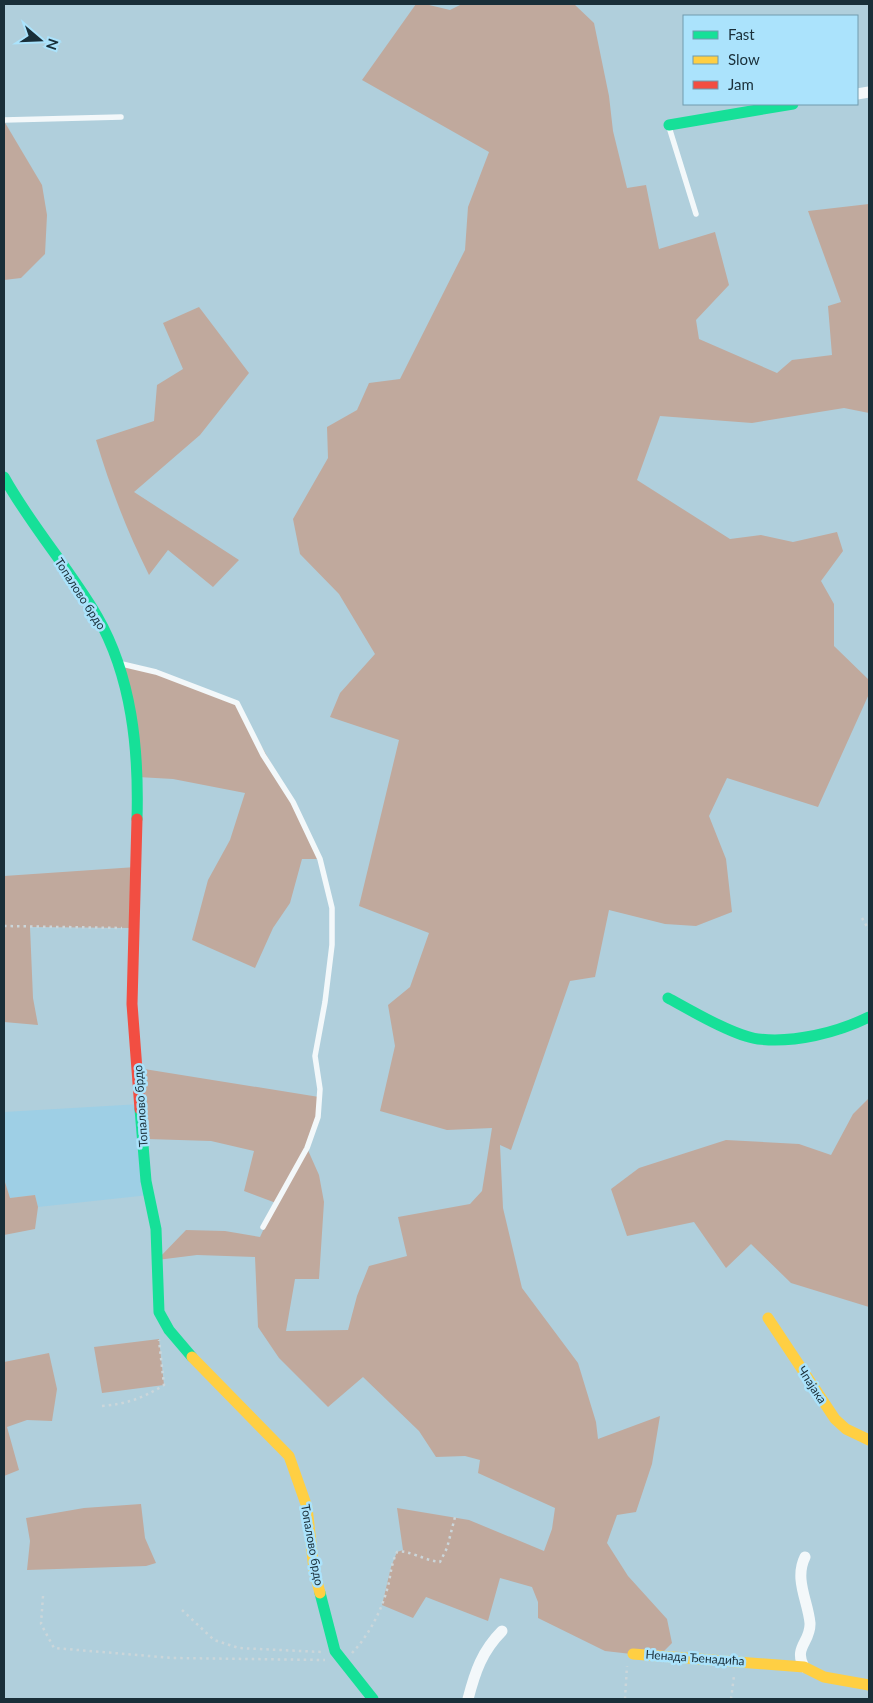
<svg xmlns="http://www.w3.org/2000/svg" width="873" height="1703" font-family="Lato,sans-serif">
  <rect width="100%" height="100%" fill="#b0cfdc"/>
  <path fill="#9ecfe5" d="M 141,1104 L 149,1195 L 38,1207 L 35,1195 L 10,1198 L 4,1179 L 4,1112 Z"/>
  <path fill="#c0a99d" d="M 416,4 L 425,4 L 450,10 L 462,4 L 574,4 L 594,23 L 609,96 L 613,131 L 627,188 L 646,185 L 659,249 L 715,232 L 729,285 L 696,320 L 699,339 L 777,373 L 792,360 L 832,355 L 828,306 L 841,302 L 808,211 L 869,204 L 869,413 L 844,408 L 752,423 L 660,416 L 637,480 L 730,539 L 761,535 L 793,542 L 837,532 L 843,551 L 821,581 L 834,604 L 834,646 L 869,680 L 869,694 L 818,807 L 727,778 L 709,816 L 726,859 L 732,912 L 696,926 L 665,924 L 609,910 L 595,977 L 570,981 L 511,1150 L 500,1145 L 503,1208 L 522,1288 L 578,1363 L 596,1422 L 598,1439 L 660,1416 L 652,1464 L 636,1512 L 617,1515 L 607,1543 L 628,1576 L 667,1619 L 672,1643 L 658,1657 L 605,1651 L 538,1618 L 538,1602 L 532,1587 L 500,1578 L 488,1621 L 426,1597 L 413,1618 L 382,1605 L 391,1567 L 397,1552 L 403,1550 L 397,1508 L 469,1520 L 544,1551 L 552,1529 L 555,1508 L 478,1473 L 480,1460 L 465,1456 L 436,1457 L 419,1431 L 363,1377 L 328,1407 L 279,1358 L 258,1327 L 255,1257 L 197,1255 L 157,1260 L 186,1230 L 225,1231 L 260,1237 L 276,1203 L 244,1191 L 254,1151 L 211,1141 L 147,1139 L 138,1068 L 319,1097 L 318,1117 L 307,1148 L 319,1175 L 324,1202 L 319,1279 L 295,1279 L 286,1331 L 348,1330 L 357,1296 L 369,1266 L 407,1256 L 398,1217 L 470,1204 L 482,1191 L 492,1128 L 447,1130 L 380,1111 L 395,1046 L 388,1005 L 410,987 L 429,933 L 359,906 L 399,740 L 330,717 L 340,693 L 375,654 L 339,594 L 300,554 L 293,519 L 328,458 L 327,427 L 357,410 L 369,383 L 400,379 L 465,250 L 468,207 L 489,152 L 362,80 Z
    M 4,121 L 42,185 L 47,215 L 45,254 L 21,278 L 4,280 Z
    M 199,307 L 249,373 L 200,435 L 134,492 L 239,560 L 213,587 L 168,550 L 149,575 C 127,531 110,487 96,440 L 154,421 L 157,385 L 183,369 L 163,323 Z
    M 120,664 L 156,672 L 237,703 L 293,802 L 320,859 L 302,859 L 290,903 L 273,928 L 255,968 L 192,940 L 208,880 L 230,840 L 245,793 L 173,779 L 138,777 Z
    M 136,867 L 134,928 L 30,927 L 33,998 L 38,1025 L 4,1022 L 4,876 Z
    M 869,1098 L 869,1307 L 791,1283 L 751,1244 L 726,1268 L 694,1222 L 627,1236 L 611,1189 L 639,1168 L 726,1140 L 799,1144 L 831,1155 L 853,1114 Z
    M 4,1179 L 10,1198 L 35,1195 L 38,1207 L 35,1229 L 4,1235 Z
    M 159,1339 L 164,1385 L 102,1393 L 94,1347 Z
    M 49,1353 L 57,1389 L 52,1421 L 27,1420 L 7,1427 L 19,1470 L 4,1476 L 4,1362 Z
    M 141,1504 L 145,1538 L 156,1563 L 146,1566 L 27,1570 L 30,1541 L 26,1518 L 84,1508 Z"/>
  <g fill="none" stroke-linecap="round" stroke-linejoin="round">
    <path stroke="#cbd6da" stroke-width="2.5" stroke-dasharray="2.5 4" stroke-linecap="butt" d="M 862,918 L 869,930
      M 4,926 L 122,928
      M 102,1406 C 127,1404 143,1398 164,1385 L 159,1340
      M 43,1596 L 41,1624 L 54,1648 L 173,1658 L 325,1660
      M 182,1610 L 214,1640 L 239,1648 L 321,1652
      M 352,1653 C 370,1634 383,1608 389,1582 C 391,1571 392,1562 397,1552 C 407,1549 426,1561 440,1562 L 447,1548 L 455,1517
      M 625,1699 L 627,1666
      M 731,1699 L 734,1676"/>
    <path stroke="#f3f8fa" stroke-width="5.5" d="M 4,120 L 121,117
      M 669,127 L 696,214
      M 122,664 L 156,672 L 237,703 L 263,755 L 293,802 L 320,859 L 332,908 L 332,945 L 325,1002 L 315,1056 L 320,1089 L 318,1117 L 307,1148 L 263,1227"/>
    <path stroke="#f3f8fa" stroke-width="11" d="M 857,94 L 869,92
      M 804,1667 C 793,1647 811,1642 810,1623 C 808,1601 794,1579 805,1557
      M 468,1699 C 475,1672 482,1651 502,1631"/>
    <path stroke="#16e098" stroke-width="11" d="M 669,125 L 793,104
      M 4,477 C 31,526 69,568 97,616 C 132,677 139,750 137,819
      M 668,998 C 690,1010 734,1036 758,1039 C 795,1043 836,1033 869,1017
      M 140,1109 L 146,1181 L 156,1229 L 159,1312 L 169,1330 L 192,1357
      M 320,1593 L 335,1651 L 373,1699"/>
    <path stroke="#ffcf43" stroke-width="11" d="M 768,1318 L 835,1419 L 846,1429 L 869,1440
      M 192,1357 L 289,1456 L 307,1507 L 314,1570 L 320,1593
      M 633,1654 L 804,1667 L 824,1677 L 869,1685"/>
    <path stroke="#f24e42" stroke-width="11" d="M 137,819 L 132,1004 L 140,1109"/>
  </g>
  <g text-anchor="middle" stroke-width="5" stroke-linejoin="round" paint-order="stroke">
    <g font-size="12" fill="#192f39" stroke="#abe3fc">
      <text transform="translate(80 594) rotate(57)" y="4">Топалово брдо</text>
      <text transform="translate(141 1106) rotate(-94)" y="4">Топалово брдо</text>
      <text transform="translate(812 1385) rotate(57)" y="4">Чпајака</text>
      <text transform="translate(312 1545) rotate(80)" y="4">Топалово брдо</text>
      <text transform="translate(695 1658) rotate(4)" y="4">Ненада Ђенадића</text>
    </g>
  </g>
  <rect width="873" height="1703" fill="none" stroke="#192f39" stroke-width="10"/>
  <rect x="683" y="15" width="175" height="90" fill="#abe3fc" stroke="#719bae"/>
  <rect x="693" y="31" width="25" height="8" fill="#16e098" stroke="#719bae"/>
  <text x="728" y="40" font-size="15" fill="#192f39">Fast</text>
  <rect x="693" y="56" width="25" height="8" fill="#ffcf43" stroke="#719bae"/>
  <text x="728" y="65" font-size="15" fill="#192f39">Slow</text>
  <rect x="693" y="81" width="25" height="8" fill="#f24e42" stroke="#719bae"/>
  <text x="728" y="90" font-size="15" fill="#192f39">Jam</text>
  <g transform="translate(40 40) rotate(109)" stroke="#abe3fc" stroke-width="4" paint-order="stroke">
  <path d="M0-4L9 19L0 12L-9 19Z" fill="#192f39"/>
  <text y="-8" font-size="14" font-weight="bold" text-anchor="middle" fill="#192f39">N</text>
  </g>
</svg>
